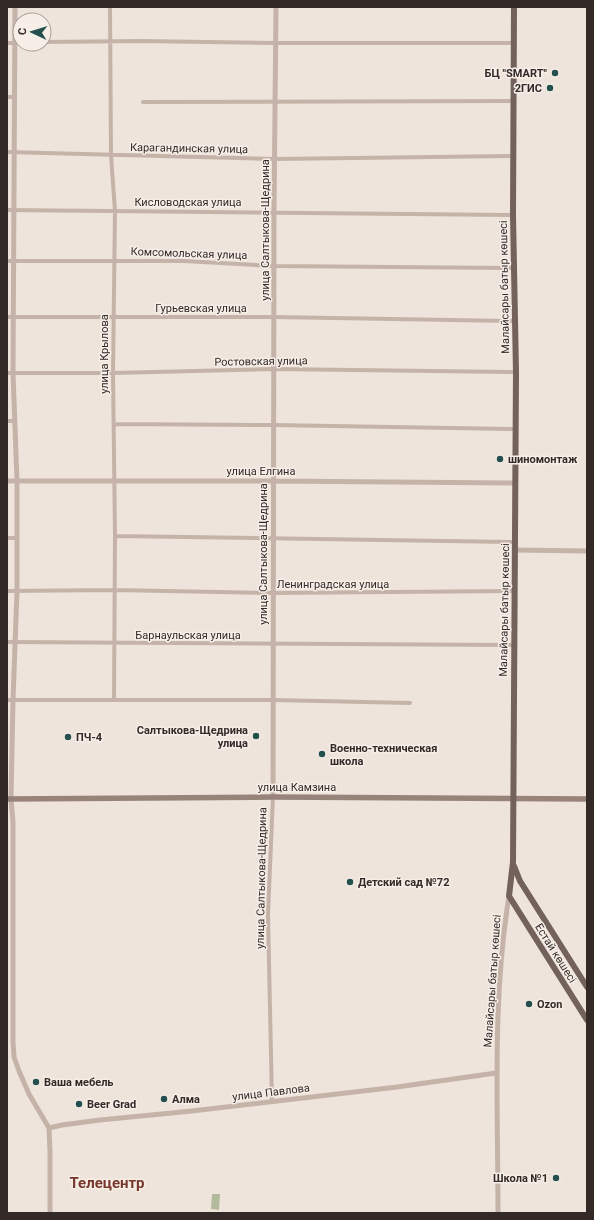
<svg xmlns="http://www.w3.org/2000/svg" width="594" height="1220" font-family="Roboto,sans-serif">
  <rect width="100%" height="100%" fill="#eee4db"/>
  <path fill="#b4bb9d" d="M 212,1194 L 220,1194 L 219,1210 L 211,1209 Z"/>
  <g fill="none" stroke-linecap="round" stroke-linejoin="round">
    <path stroke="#c5b3a9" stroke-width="4" d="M 110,7 L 111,155 L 115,211 L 113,373 L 115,536 L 114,700
      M 44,42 L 142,41 L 276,43 L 513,43
      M 7,43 L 20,43
      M 7,97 L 14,97
      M 143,102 L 513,101
      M 7,152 L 275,159 L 514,156
      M 7,210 L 513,215
      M 7,261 L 184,261 L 274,266 L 514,268
      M 7,317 L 274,317 L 514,321
      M 7,373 L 113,373 L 274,369 L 516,372
      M 7,421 L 15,421
      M 114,424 L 273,425 L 515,429
      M 115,536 L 515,542
      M 7,538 L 17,538
      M 7,591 L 114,590 L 273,593 L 514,591
      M 7,642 L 514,645
      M 7,700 L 273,700 L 410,703
      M 272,1102 L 268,914 L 273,797"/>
    <path stroke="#c5b3a9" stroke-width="5" d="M 15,7 L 13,373 L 17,481 L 17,591 L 13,700 L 11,799 L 13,822 L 13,1042 L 14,1057 L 19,1071 L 29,1094 L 49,1128 L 50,1152 L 50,1213
      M 7,481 L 274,481 L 515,483
      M 515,550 L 587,551
      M 273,797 L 274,212 L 276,7
      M 49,1128 L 62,1125 L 100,1120 L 192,1111 L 397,1087 L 496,1073
      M 498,1213 C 498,1107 492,1001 509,896"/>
    <path stroke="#98837b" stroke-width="5.5" d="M 7,799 L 273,797 L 587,799"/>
    <path stroke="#73615b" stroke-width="6" d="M 514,7 L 513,215 L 516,372 L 513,862 L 509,896 L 587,1020
      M 514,866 L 520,881 L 587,987"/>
  </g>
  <g fill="#234f4e" stroke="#f6eee7" stroke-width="1.5">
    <circle cx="555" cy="73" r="4"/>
    <circle cx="550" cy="88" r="4"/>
    <circle cx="500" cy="459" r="4"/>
    <circle cx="256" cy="736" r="4"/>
    <circle cx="68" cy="737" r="4"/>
    <circle cx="322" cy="754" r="4"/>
    <circle cx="350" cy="882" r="4"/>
    <circle cx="529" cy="1004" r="4"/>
    <circle cx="36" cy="1082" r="4"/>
    <circle cx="164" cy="1099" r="4"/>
    <circle cx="79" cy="1104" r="4"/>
    <circle cx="556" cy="1178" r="4"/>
  </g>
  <g text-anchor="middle" stroke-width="3" stroke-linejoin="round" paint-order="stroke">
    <g font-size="11" font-weight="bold" fill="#332a28" stroke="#f6eee7" text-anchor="start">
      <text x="547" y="77" text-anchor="end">БЦ "SMART"</text>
      <text x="542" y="92" text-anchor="end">2ГИС</text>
      <text x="508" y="463">шиномонтаж</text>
      <text x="248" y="734" text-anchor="end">Салтыкова-Щедрина<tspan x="248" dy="13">улица</tspan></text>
      <text x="76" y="741">ПЧ-4</text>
      <text x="330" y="752">Военно-техническая<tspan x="330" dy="13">школа</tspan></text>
      <text x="358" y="886">Детский сад №72</text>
      <text x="537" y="1008">Ozon</text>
      <text x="44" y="1086">Ваша мебель</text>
      <text x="172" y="1103">Алма</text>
      <text x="87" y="1108">Beer Grad</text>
      <text x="548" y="1182" text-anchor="end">Школа №1</text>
    </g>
    <g font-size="11" fill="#332a28" stroke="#f6eee7">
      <text transform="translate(189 148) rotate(1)" y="4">Карагандинская улица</text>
      <text x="188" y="206">Кисловодская улица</text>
      <text transform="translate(265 230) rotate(-90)" y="4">улица Салтыкова-Щедрина</text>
      <text transform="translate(189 253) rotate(2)" y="4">Комсомольская улица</text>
      <text transform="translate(504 287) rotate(-91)" y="4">Малайсары батыр көшесі</text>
      <text x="201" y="312">Гурьевская улица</text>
      <text transform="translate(104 354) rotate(-90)" y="4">улица Крылова</text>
      <text transform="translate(261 361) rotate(-1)" y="4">Ростовская улица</text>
      <text x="261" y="475">улица Елгина</text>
      <text transform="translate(263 554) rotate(-90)" y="4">улица Салтыкова-Щедрина</text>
      <text x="333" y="588">Ленинградская улица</text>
      <text transform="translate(504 610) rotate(-89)" y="4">Малайсары батыр көшесі</text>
      <text x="188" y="639">Барнаульская улица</text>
      <text x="297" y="791">улица Камзина</text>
      <text transform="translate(261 878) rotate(-89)" y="4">улица Салтыкова-Щедрина</text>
      <text transform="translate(556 953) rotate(58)" y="4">Естай көшесі</text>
      <text transform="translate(492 981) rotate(-86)" y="4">Малайсары батыр көшесі</text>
      <text transform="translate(271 1092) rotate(-7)" y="4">улица Павлова</text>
    </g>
    <g font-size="15" font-weight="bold" fill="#77372b" stroke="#f6eee7">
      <text x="107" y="1188">Телецентр</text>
    </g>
  </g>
  <rect width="594" height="1220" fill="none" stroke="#332a28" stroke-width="16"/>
  <g transform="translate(32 32) rotate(274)"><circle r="19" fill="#f6eee7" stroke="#a8a09b"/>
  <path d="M0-3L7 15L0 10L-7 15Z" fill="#234f4e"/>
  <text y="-6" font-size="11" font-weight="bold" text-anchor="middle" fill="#332a28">С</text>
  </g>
</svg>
